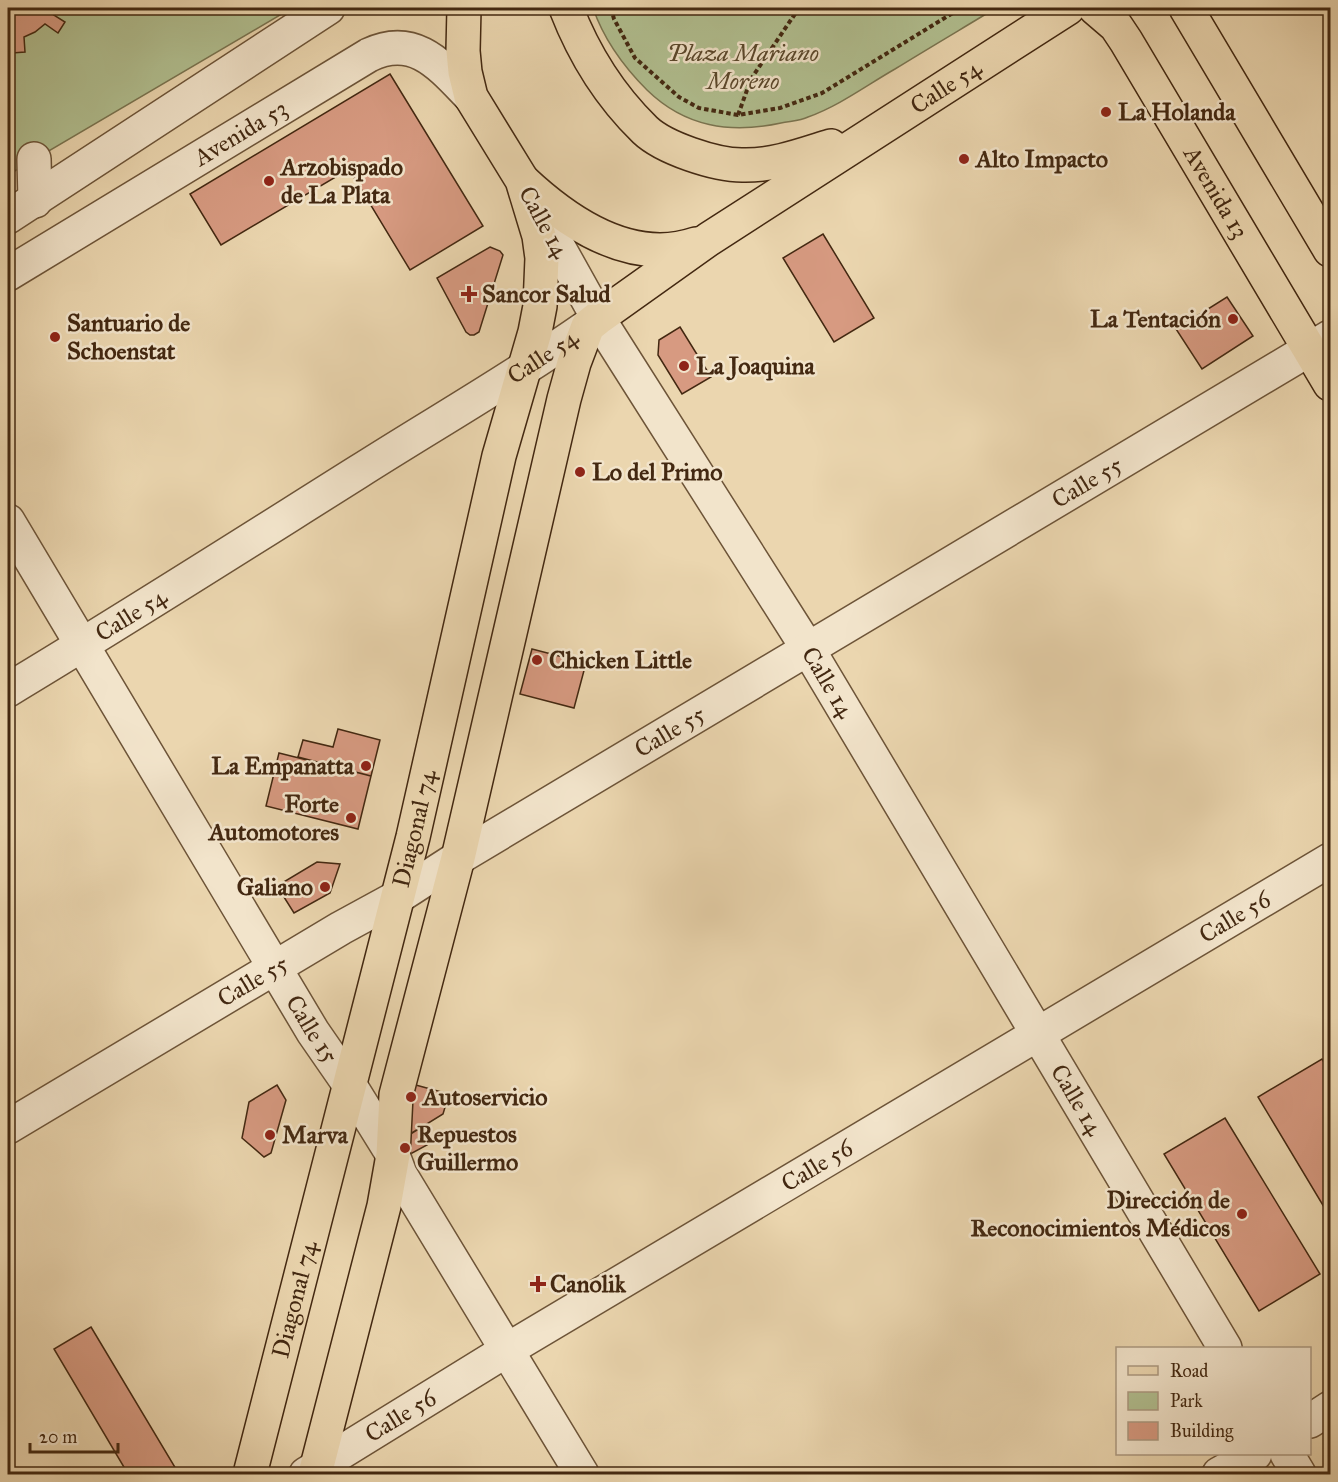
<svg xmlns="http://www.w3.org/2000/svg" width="1338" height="1482" font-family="'IM FELL Great Primer',serif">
  <rect width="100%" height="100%" fill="#ebd6af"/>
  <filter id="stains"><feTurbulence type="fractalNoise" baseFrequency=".00333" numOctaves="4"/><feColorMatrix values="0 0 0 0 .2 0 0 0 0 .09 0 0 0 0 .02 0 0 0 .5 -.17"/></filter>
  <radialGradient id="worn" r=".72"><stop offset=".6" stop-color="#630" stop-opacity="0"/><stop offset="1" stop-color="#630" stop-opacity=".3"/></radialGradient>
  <path fill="#b1bf90" stroke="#7a7450" stroke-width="1.5" d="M 8,8 L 292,8 L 8,175 Z
    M 593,8 L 996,8 C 963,28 929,48 895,69 C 867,85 839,106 808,117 C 800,121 790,121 781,123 C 730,134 685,127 647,90 C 623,66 604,40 593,8 Z"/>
  <path fill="#d79a81" stroke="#432811" stroke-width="1.5" d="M 8,8 L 53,8 L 52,14 L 65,22 L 58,33 L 45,24 L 35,32 L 24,37 L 25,52 L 12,53 L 11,37 L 8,37 Z
    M 390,74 L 483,226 L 410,270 L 349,169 L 221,245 L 190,194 Z
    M 823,234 L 874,318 L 834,342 L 783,258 Z
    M 490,247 L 500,251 L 503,255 L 479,332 L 474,335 L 470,335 L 466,332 L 437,278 Z
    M 1227,297 L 1253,336 L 1202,369 L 1176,329 Z
    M 680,327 L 711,377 L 682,394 L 658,355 L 659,340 Z
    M 532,649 L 586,663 L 574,708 L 520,694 Z
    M 338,729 L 380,740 L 371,776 L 298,757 L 303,740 L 333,747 Z
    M 279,753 L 371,776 L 358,829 L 266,806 Z
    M 317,862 L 340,864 L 330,893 L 294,913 L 277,886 Z
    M 1322,1059 L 1330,1073 L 1330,1217 L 1258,1097 Z
    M 412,1084 L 449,1094 L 443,1114 L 401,1140 Z
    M 277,1085 L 286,1100 L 271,1153 L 264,1157 L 242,1138 L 249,1102 Z
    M 1225,1118 L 1320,1274 L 1259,1311 L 1164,1154 Z
    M 418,1129 L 427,1145 L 403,1158 L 395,1143 Z
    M 91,1327 L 179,1474 L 128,1474 L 54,1349 Z"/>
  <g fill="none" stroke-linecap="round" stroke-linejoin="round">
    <g stroke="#6d5438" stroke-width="36">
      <g id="minor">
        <path d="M 34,159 L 35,201"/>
        <path id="s1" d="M 535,205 L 598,318 L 808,649 L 1225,1348"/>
        <path d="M 8,217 L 328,8"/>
        <path id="s2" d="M 8,274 L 369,55 C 415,33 441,66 471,97"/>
        <path id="s3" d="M 8,521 L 313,1032 L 349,1084 L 393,1155 L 400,1174 L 582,1474"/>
        <path id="s4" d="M 8,690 C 126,619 242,545 358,472 C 435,423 514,378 588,326"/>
        <path id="s5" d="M 8,1127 L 341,928 L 396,898 L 458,858 L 1330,337"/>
        <path d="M 1310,1421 L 1330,1408"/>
        <path d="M 1287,1454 L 1299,1474"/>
        <path id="s6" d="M 306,1474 L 507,1350 L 1330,860"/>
        <path d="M 1219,1474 L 1255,1454"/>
      </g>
    </g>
    <g stroke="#432811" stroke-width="36">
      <g id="major">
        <path d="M 566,8 C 583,52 610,96 645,130 C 664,148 715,165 742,165 C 773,166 802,155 831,146"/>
        <path id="s7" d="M 1095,8 L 1116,26 L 1126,41 L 1330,384"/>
        <path d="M 1186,8 L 1330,250"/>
        <path d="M 523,181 C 569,224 631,266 696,244"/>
        <path id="s8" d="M 250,1474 L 413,837 L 499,456 L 535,332 L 540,306 L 542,258 L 539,236 L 522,180 L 471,97 L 465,72 L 463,51 L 464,8"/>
        <path id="s9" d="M 315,1474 L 384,1206 L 393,1155 L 396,1095 L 458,858 L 564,399 L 574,363 L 588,326 L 598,318 L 709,239 L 1068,8"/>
      </g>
    </g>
    <path stroke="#432811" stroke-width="4" stroke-dasharray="4.5 3" stroke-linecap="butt" d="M 611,8 L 614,19 L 635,58 L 679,97 L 699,108 L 738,115 L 780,108 L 822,93 L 961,8
      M 738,115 L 751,79 L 799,8"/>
    <use href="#minor" stroke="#f2e4cb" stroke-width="33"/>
    <use href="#major" stroke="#ebd6af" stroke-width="33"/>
  </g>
  <g fill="#8f2418" stroke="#f2e4cb" stroke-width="2">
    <circle cx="1106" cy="112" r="6"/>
    <circle cx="964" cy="159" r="6"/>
    <circle cx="269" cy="181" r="6"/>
    <path d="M466 285h6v6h6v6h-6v6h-6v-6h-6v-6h6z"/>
    <circle cx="1233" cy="319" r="6"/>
    <circle cx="55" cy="337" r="6"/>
    <circle cx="684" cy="366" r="6"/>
    <circle cx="580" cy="472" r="6"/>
    <circle cx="537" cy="660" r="6"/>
    <circle cx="366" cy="766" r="6"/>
    <circle cx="351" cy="818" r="6"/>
    <circle cx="325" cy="887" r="6"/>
    <circle cx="411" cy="1097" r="6"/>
    <circle cx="270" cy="1135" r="6"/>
    <circle cx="405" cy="1148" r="6"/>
    <circle cx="1242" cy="1214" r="6"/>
    <path d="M535 1275h6v6h6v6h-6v6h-6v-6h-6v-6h6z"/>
  </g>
  <g text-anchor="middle" stroke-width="5" stroke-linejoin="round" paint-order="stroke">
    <g font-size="24" font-style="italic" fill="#59462a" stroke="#f2e4cb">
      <text x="743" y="61">Plaza Mariano<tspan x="743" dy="28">Moreno</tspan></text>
    </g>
    <g font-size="24" fill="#432811" stroke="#f2e4cb">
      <text dy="8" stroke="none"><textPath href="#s9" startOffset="1612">Calle 54</textPath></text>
      <text dy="8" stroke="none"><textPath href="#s2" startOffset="272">Avenida 53</textPath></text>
      <text dy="8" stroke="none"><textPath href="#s7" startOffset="222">Avenida 13</textPath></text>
      <text transform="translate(544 222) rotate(61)" y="8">Calle 14</text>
      <text dy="8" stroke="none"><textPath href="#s4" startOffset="630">Calle 54</textPath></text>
      <text dy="8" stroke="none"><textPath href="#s5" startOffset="1257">Calle 55</textPath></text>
      <text dy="8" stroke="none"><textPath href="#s4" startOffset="144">Calle 54</textPath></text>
      <text dy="8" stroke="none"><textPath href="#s1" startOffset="560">Calle 14</textPath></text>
      <text dy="8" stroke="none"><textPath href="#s5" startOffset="771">Calle 55</textPath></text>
      <text dy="8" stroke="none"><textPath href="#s8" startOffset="666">Diagonal 74</textPath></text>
      <text dy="8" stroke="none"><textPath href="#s6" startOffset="1083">Calle 56</textPath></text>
      <text dy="8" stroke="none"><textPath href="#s5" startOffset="285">Calle 55</textPath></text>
      <text dy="8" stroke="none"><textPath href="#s3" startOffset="592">Calle 15</textPath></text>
      <text dy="8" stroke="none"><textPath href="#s1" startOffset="1046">Calle 14</textPath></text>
      <text dy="8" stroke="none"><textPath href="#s6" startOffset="597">Calle 56</textPath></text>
      <text dy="8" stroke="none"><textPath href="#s8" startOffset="180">Diagonal 74</textPath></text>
      <text dy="8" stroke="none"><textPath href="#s6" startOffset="111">Calle 56</textPath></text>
    </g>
    <g font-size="24" font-weight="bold" fill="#432811" stroke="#f2e4cb" text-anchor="start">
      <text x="1118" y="120">La Holanda</text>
      <text x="976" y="167">Alto Impacto</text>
      <text x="281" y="175">Arzobispado<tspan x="281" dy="28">de La Plata</tspan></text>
      <text x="482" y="302">Sancor Salud</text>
      <text x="1221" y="327" text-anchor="end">La Tentación</text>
      <text x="67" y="331">Santuario de<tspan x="67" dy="28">Schoenstat</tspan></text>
      <text x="696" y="374">La Joaquina</text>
      <text x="592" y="480">Lo del Primo</text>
      <text x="549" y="668">Chicken Little</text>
      <text x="354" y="774" text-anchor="end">La Empanatta</text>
      <text x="339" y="812" text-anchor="end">Forte<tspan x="339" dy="28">Automotores</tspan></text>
      <text x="313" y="895" text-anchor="end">Galiano</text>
      <text x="423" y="1105">Autoservicio</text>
      <text x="417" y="1142">Repuestos<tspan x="417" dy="28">Guillermo</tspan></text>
      <text x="282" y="1143">Marva</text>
      <text x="1230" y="1208" text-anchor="end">Dirección de<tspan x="1230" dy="28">Reconocimientos Médicos</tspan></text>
      <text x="550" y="1292">Canolik</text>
    </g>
  </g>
  <rect width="1338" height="1482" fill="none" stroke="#ebd6af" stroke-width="30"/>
  <rect x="9" y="9" width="1320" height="1464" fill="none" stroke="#432811" stroke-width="3"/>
  <rect x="15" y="15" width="1308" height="1452" fill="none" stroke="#432811" stroke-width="1.5"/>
  <rect x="1116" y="1347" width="195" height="108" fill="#f2e4cb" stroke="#ac9981" stroke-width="1.5"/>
  <rect x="1128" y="1366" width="30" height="9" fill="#ebd6af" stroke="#ac9981" stroke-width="1.5"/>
  <text x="1170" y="1377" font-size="18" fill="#432811">Road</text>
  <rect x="1128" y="1392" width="30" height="18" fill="#b1bf90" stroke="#ac9981" stroke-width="1.5"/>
  <text x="1170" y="1407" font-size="18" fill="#432811">Park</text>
  <rect x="1128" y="1422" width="30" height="18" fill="#d79a81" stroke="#ac9981" stroke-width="1.5"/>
  <text x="1170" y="1437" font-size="18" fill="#432811">Building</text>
  <path d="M30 1443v9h88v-9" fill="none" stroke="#432811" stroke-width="3"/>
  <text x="39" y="1443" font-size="18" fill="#432811" stroke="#f2e4cb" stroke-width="4.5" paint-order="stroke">20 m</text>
  <rect width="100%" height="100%" filter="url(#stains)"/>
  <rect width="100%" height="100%" fill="url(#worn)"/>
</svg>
